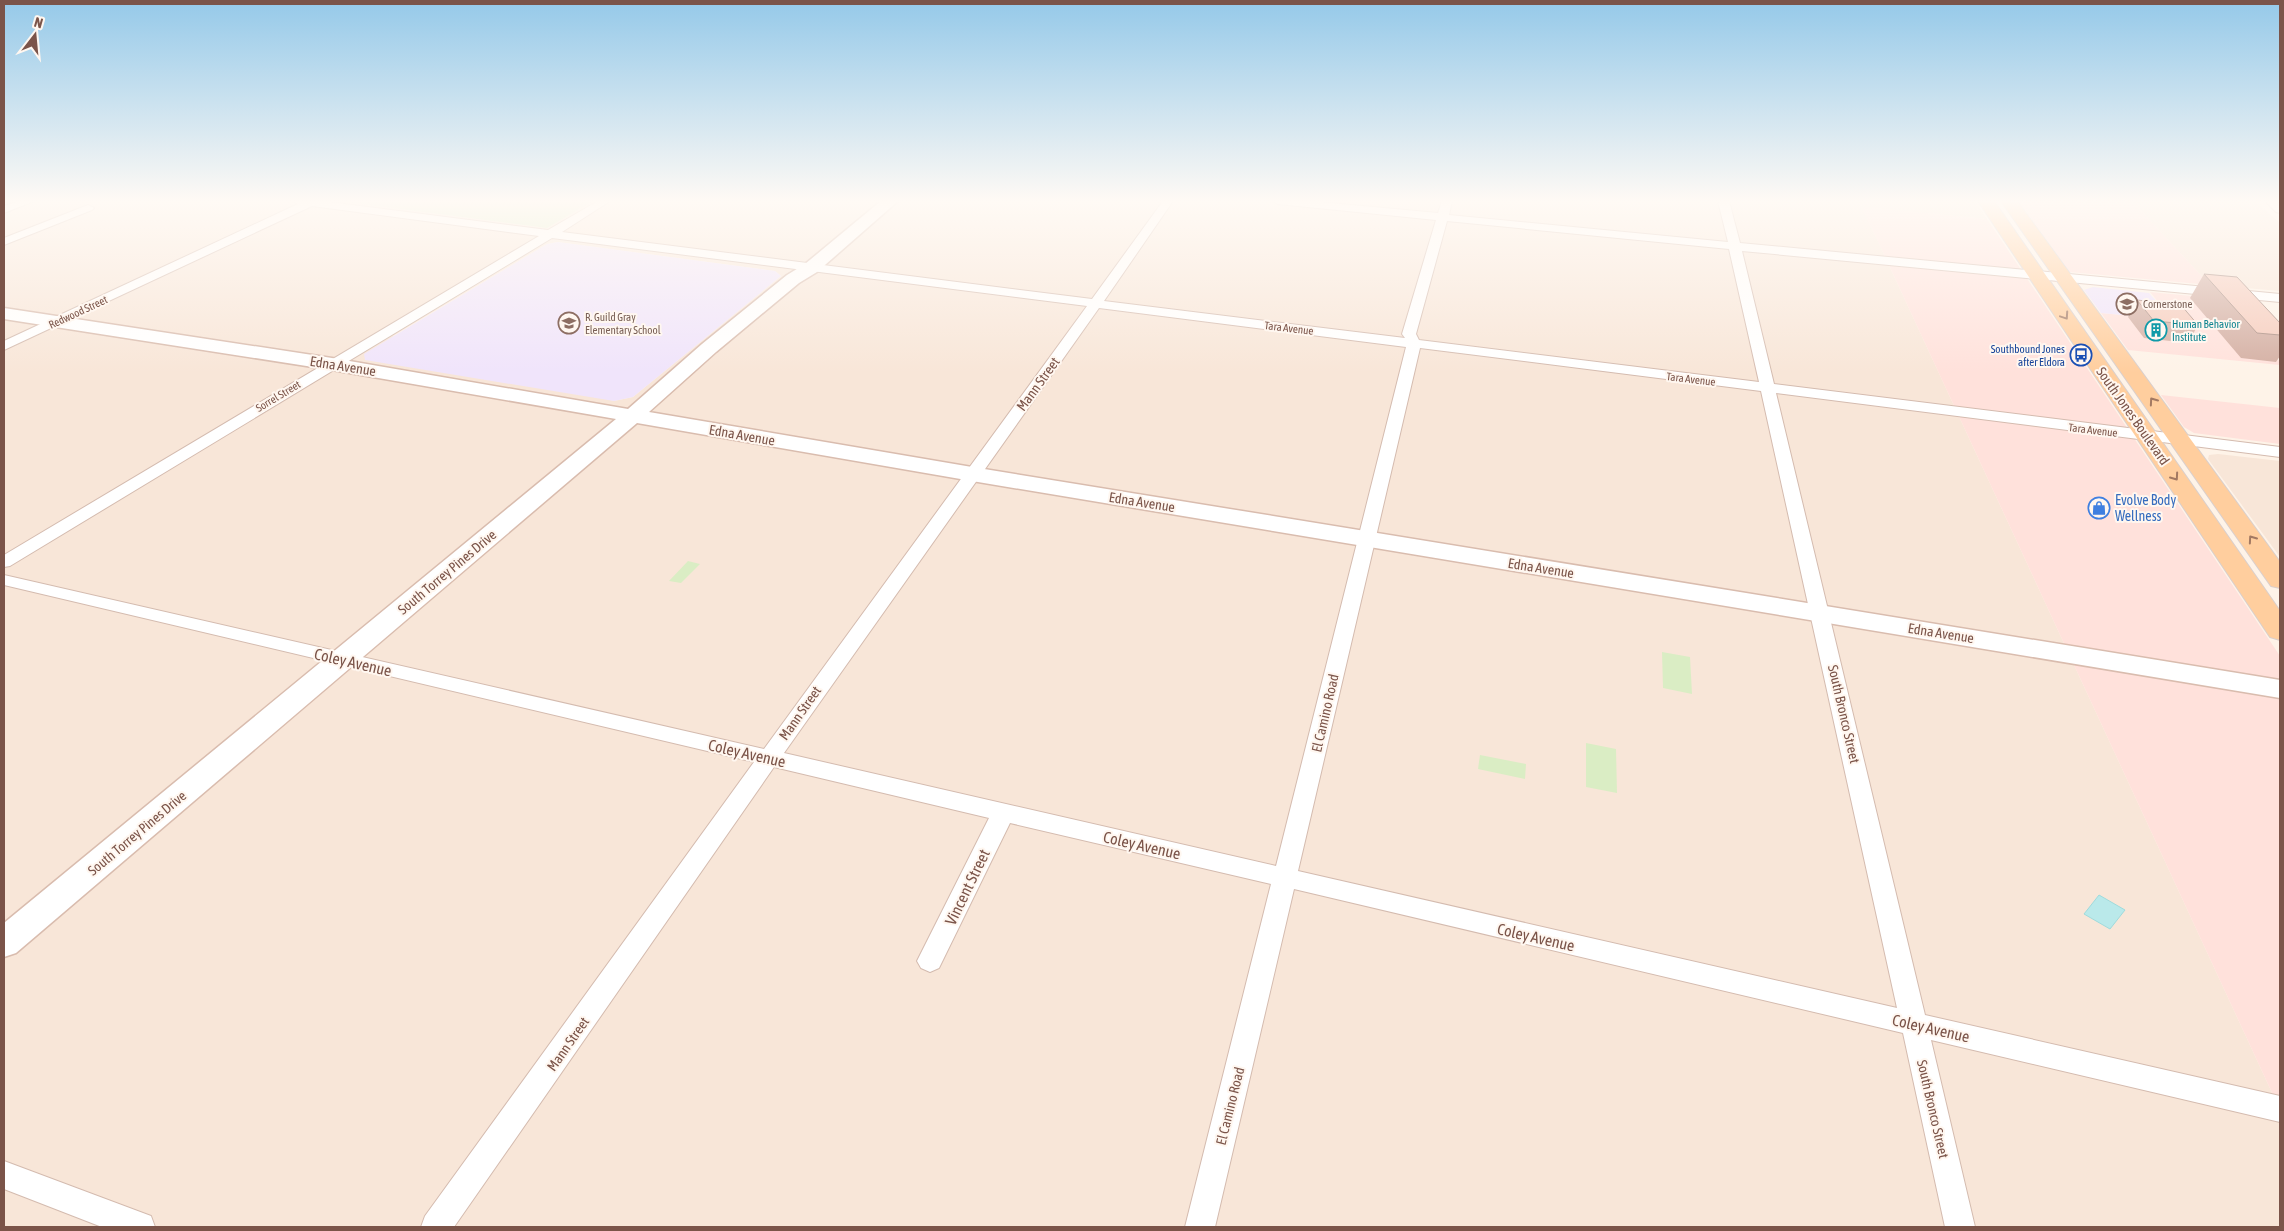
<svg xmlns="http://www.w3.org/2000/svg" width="2284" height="1231" font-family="'Asap Condensed',sans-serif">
  <rect width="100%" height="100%" fill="#fef3e8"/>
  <path fill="#f8e6d8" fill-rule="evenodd" d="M 4,201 L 339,201 L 547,228 L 593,201 L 1975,201 L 1987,219 L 1862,207 L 2280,1110 L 2280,1227 L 4,1227 ZM 558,242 L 775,271 L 781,276 L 633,397 L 614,401 L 387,339 L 390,340 L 394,337 L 393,336 L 547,244 Z
    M 2132,201 L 2255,201 L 2280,223 L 2280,291 L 2210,285 Z
    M 2218,454 L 2280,461 L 2280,557 L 2208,459 L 2209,455 Z"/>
  <path fill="#ffe1db" d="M 2018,201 L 2132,201 L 2210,285 L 2070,272 Z
    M 1862,207 L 1987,219 L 2280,656 L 2280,1110 Z
    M 2150,292 L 2223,299 L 2280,362 L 2280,365 L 2128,350 L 2101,313 L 2173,320 Z
    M 2161,395 L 2280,408 L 2280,444 L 2194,433 L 2184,427 Z"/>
  <path fill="#f0e4fb" d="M 558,242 L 775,271 L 781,276 L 633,397 L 614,401 L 365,360 L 364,354 L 547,244 Z
    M 2093,287 L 2149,293 L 2174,320 L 2101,313 L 2084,290 Z"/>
  <path fill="#daedc4" d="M 339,201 L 593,201 L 547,228 Z
    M 688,561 L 700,564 L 681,583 L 669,581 Z
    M 1662,652 L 1690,657 L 1692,694 L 1663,688 Z
    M 1586,743 L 1616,749 L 1617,793 L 1586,787 Z
    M 1480,755 L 1526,764 L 1525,779 L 1478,769 Z"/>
  <path fill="#bae9ea" stroke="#9fdbdc" d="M 2099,895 L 2125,910 L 2110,929 L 2084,914 Z"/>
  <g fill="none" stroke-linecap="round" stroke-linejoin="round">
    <g stroke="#d4bbaf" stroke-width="2">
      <path id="street" d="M 19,201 L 34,201 L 4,213 L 4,206 Z
        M 293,201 L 321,201 L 548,230 L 598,201 L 610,201 L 562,232 L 1092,299 L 1163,201 L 1173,201 L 1104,301 L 1405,338 L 1402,334 L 1436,220 L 1278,204 L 1273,201 L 1308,201 L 1438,213 L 1442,201 L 1452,201 L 1449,215 L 1728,242 L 1718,201 L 1729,201 L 1740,243 L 2280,294 L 2280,302 L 1742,251 L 1774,384 L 2280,447 L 2280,457 L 1776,393 L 1925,1015 L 2280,1096 L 2280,1122 L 1931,1040 L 1975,1227 L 1945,1227 L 1903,1033 L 1294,889 L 1215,1227 L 1185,1227 L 1271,884 L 1010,823 L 939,968 L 930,972 L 921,968 L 917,961 L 989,818 L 774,767 L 454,1227 L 421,1227 L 425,1216 L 754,762 L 4,585 L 4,575 L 764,749 L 1087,306 L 552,238 L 10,566 L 4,567 L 4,555 L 539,236 L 312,206 L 4,350 L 4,341 L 298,204 ZM 1447,221 L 1729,249 L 1759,382 L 1419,340 L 1416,334 ZM 1099,308 L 1406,347 L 1276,866 L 784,753 ZM 1420,348 L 1761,391 L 1897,1008 L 1298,871 Z
        M 2265,201 L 2276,201 L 2280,204 L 2280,213 L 2276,212 Z
        M 88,205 L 94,208 L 92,210 L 4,245 L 4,238 Z
        M 4,1161 L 151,1216 L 155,1227 L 102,1227 L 4,1189 Z"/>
    </g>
    <g stroke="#d9bcae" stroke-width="3">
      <path id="secondary" d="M 881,201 L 898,201 L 817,272 L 799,283 L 716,352 L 649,412 L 972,467 L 2280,680 L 2280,698 L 972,481 L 637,423 L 16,953 L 4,957 L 4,923 L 616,419 L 332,370 L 4,319 L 4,308 L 332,358 L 628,409 L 702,344 L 787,275 L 805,264 Z"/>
    </g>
    <g stroke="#dacfcc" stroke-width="2">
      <path id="primary" d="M 1978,201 L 1994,201 L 2280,611 L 2280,640 L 2270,637 Z
        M 2001,201 L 2017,201 L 2280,562 L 2280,588 L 2271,586 Z"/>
    </g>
    <use href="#street" fill="#fff" fill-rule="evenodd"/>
    <use href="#secondary" fill="#fff" fill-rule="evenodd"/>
    <use href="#primary" fill="#ffce9e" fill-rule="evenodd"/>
  </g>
  <path fill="#d4afa3" d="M 2204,274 L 2280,323 L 2280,356 L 2276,362 L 2241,358 L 2190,298 Z
    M 2137,300 L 2198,325 L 2188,343 L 2144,338 L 2128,317 Z"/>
  <path fill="#f6ccbd" stroke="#ac8f84" d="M 2204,274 L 2237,277 L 2280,323 L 2280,335 L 2257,333 Z
    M 2137,300 L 2181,305 L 2198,325 L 2154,321 Z"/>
  <defs><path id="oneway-chevron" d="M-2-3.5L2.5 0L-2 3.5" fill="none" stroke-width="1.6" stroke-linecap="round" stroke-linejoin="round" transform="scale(1.25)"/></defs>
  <g stroke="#a37962">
    <use href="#oneway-chevron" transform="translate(2065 316) rotate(56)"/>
    <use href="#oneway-chevron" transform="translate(2153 401) rotate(-125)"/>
    <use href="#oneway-chevron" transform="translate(2175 477) rotate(55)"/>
    <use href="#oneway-chevron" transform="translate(2252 539) rotate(-125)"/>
  </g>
  <linearGradient id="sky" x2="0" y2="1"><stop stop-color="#95c9e9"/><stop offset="0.54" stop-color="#fffaf5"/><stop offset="1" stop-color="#fffaf5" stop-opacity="0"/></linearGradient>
  <rect width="2284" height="373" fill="url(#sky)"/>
  <defs>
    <g id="school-ring" transform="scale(1.125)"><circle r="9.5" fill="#fff7f0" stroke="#8d6e63" stroke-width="1.5"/><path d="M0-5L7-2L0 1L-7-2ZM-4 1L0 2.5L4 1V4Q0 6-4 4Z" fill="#8d6e63"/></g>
    <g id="building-ring" transform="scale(1.125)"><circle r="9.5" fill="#fff7f0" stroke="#0f9aa8" stroke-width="1.5"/><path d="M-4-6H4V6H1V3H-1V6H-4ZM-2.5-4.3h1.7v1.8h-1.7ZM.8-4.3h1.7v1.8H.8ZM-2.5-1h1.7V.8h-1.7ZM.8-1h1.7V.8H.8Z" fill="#0f9aa8"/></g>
    <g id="bus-ring" transform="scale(1.125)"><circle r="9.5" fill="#fff7f0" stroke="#1a4fb4" stroke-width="1.5"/><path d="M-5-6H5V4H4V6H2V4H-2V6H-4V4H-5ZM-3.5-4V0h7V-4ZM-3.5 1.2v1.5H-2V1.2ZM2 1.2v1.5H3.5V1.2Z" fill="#1a4fb4"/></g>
    <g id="shop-ring" transform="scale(1.125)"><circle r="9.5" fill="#fff7f0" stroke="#3f7fe0" stroke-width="1.5"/><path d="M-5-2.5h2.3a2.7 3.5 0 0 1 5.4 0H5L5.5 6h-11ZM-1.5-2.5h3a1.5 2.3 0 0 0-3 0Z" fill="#3f7fe0"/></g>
  </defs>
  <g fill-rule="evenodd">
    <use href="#school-ring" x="2127" y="304"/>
    <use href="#school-ring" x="569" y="323"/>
    <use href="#building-ring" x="2156" y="330"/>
    <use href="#bus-ring" x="2081" y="355"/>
    <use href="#shop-ring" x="2099" y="508"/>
  </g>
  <g text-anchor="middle" stroke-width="4" stroke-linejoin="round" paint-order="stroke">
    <g font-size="11" fill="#785e54" stroke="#fff7f0" text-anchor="start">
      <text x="2143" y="308">Cornerstone</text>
      <text x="585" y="321">R. Guild Gray<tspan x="585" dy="13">Elementary School</tspan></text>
    </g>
    <g font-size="11" fill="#7b5449" stroke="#fff7f0">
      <text transform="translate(78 312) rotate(-25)" y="4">Redwood Street</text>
      <text transform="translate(1289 328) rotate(7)" y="4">Tara Avenue</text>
      <text transform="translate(1691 379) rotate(7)" y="4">Tara Avenue</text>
      <text transform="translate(278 396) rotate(-31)" y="4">Sorrel Street</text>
      <text transform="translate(2093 430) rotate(7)" y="4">Tara Avenue</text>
    </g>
    <g font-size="11" fill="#0d838f" stroke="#fff7f0" text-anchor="start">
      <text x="2172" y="328">Human Behavior<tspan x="2172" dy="13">Institute</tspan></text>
    </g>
    <g font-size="11" fill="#164399" stroke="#fff7f0" text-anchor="end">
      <text x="2065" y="353">Southbound Jones<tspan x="2065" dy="13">after Eldora</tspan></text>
    </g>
    <g font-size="14" fill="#7b5449" stroke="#fff7f0">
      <text transform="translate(343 366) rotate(9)" y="5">Edna Avenue</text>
      <text transform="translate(1038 384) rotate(-54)" y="5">Mann Street</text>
      <text transform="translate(2133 416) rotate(55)" y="5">South Jones Boulevard</text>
      <text transform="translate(742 435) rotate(10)" y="5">Edna Avenue</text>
      <text transform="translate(1142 502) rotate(9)" y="5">Edna Avenue</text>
      <text transform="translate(1541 568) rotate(9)" y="5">Edna Avenue</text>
      <text transform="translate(447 572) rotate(-40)" y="5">South Torrey Pines Drive</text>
      <text transform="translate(1941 633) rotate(9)" y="5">Edna Avenue</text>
      <text transform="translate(800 713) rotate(-55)" y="5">Mann Street</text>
      <text transform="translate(1325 713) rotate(-77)" y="5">El Camino Road</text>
      <text transform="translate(1844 714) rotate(77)" y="5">South Bronco Street</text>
      <text transform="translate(137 833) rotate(-40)" y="5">South Torrey Pines Drive</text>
      <text transform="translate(568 1044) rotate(-55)" y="5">Mann Street</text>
      <text transform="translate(1230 1106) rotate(-76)" y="5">El Camino Road</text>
      <text transform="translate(1933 1109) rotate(77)" y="5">South Bronco Street</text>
    </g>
    <g font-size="14" fill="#366cbe" stroke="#fff7f0" text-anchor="start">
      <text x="2115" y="505">Evolve Body<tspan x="2115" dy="16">Wellness</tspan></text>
    </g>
    <g font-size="16" fill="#7b5449" stroke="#fff7f0">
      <text transform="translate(353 662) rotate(13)" y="6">Coley Avenue</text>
      <text transform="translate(747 753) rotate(13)" y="6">Coley Avenue</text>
      <text transform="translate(1142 845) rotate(13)" y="6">Coley Avenue</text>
      <text transform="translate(967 887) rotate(-64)" y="6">Vincent Street</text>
      <text transform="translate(1536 937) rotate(13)" y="6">Coley Avenue</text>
      <text transform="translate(1931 1028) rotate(13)" y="6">Coley Avenue</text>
    </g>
  </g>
  <rect width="2284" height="1231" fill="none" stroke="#7b5449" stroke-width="10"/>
  <g transform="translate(35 35) rotate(16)" stroke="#fff7f0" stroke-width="4" paint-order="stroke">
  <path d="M0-4L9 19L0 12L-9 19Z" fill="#7b5449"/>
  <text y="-8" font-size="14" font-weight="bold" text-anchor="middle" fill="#7b5449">N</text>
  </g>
</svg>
